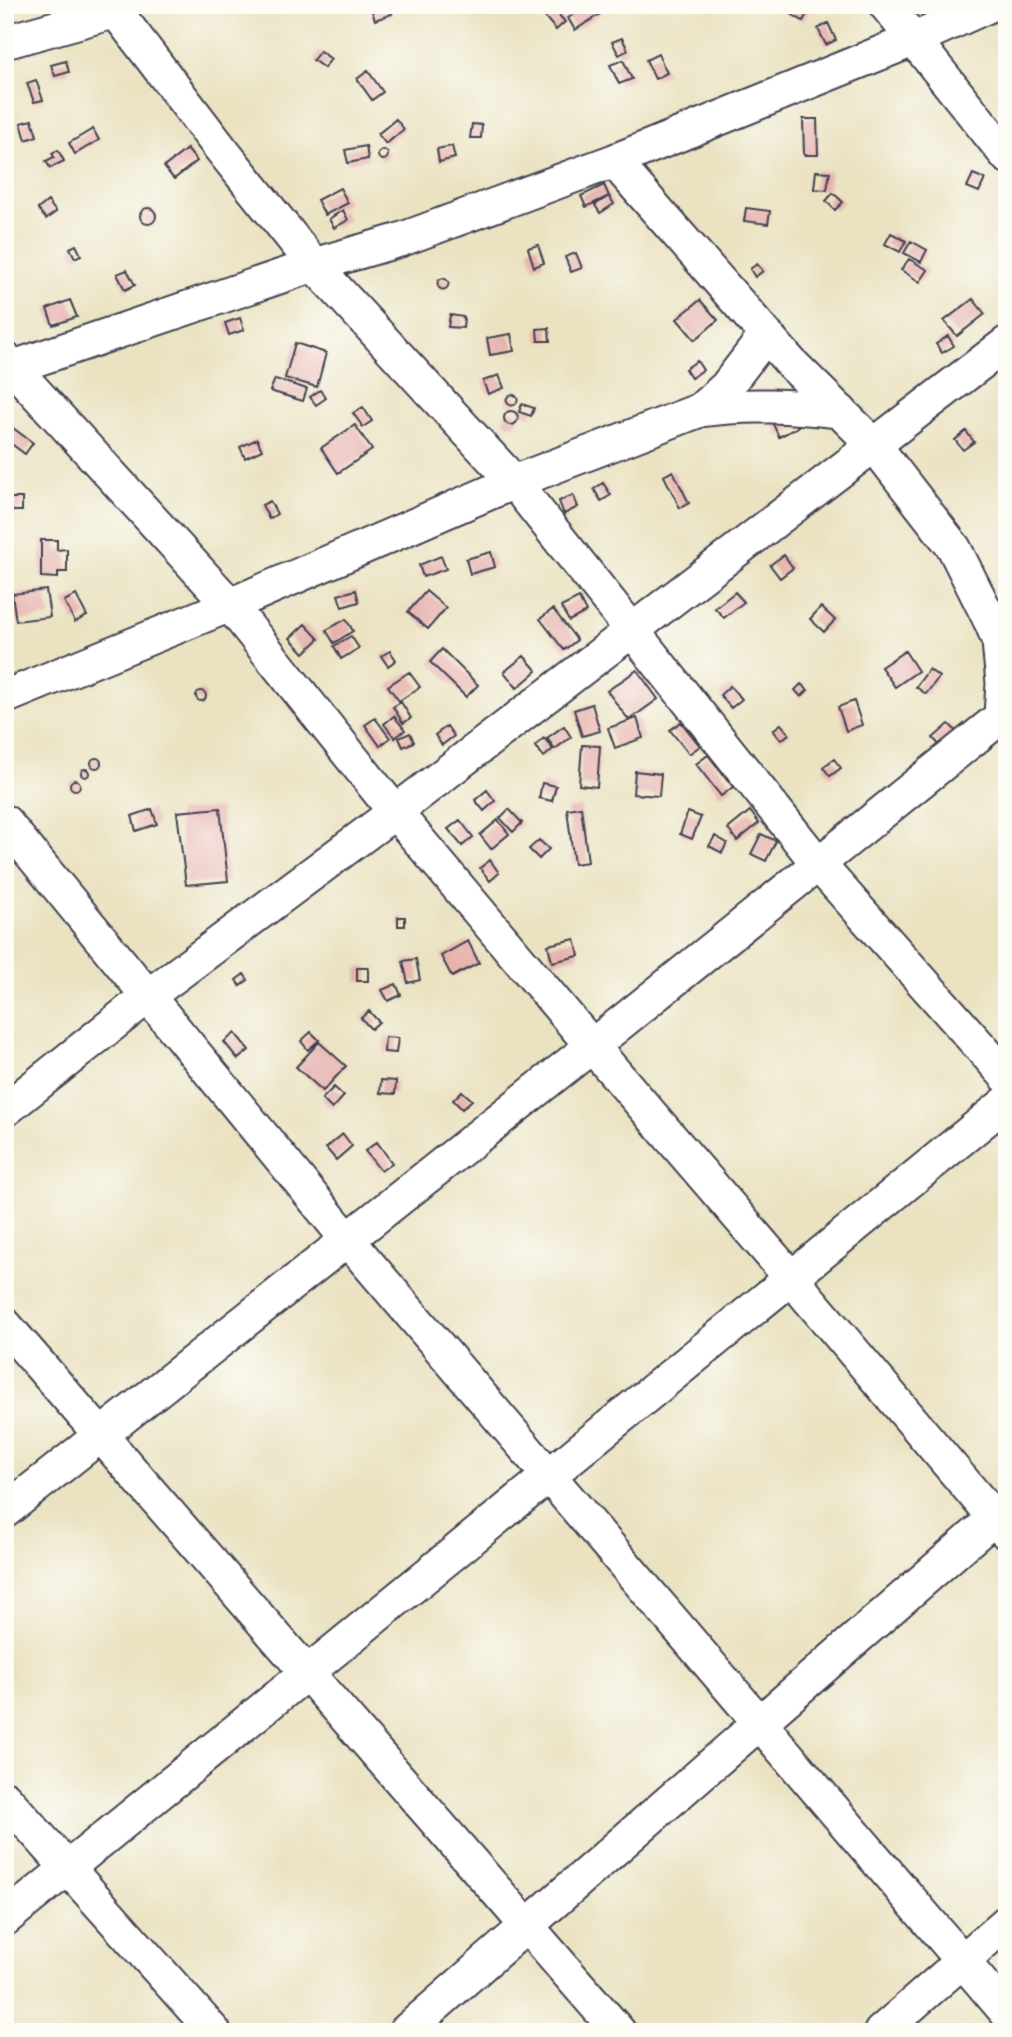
<svg xmlns="http://www.w3.org/2000/svg" width="1012" height="2037" font-family="'Playpen Sans',sans-serif">
  <rect width="100%" height="100%" fill="#fdfcf7"/>
  <filter id="ink" filterUnits="userSpaceOnUse"><feTurbulence type="fractalNoise" baseFrequency=".0143" numOctaves="2"/><feDisplacementMap in="SourceGraphic" scale="14" xChannelSelector="R" yChannelSelector="G"/><feConvolveMatrix kernelMatrix="1 2 1 2 8 2 1 2 1" color-interpolation-filters="sRGB"/></filter>
  <filter id="wash" filterUnits="userSpaceOnUse"><feTurbulence type="fractalNoise" baseFrequency=".00686" numOctaves="4" result="noise"/><feDisplacementMap in="SourceGraphic" scale="28" xChannelSelector="R" yChannelSelector="G"/><feGaussianBlur stdDeviation="1.57" result="paint"/><feColorMatrix in="noise" values="0 0 0 0 0 0 0 0 0 0 0 0 0 0 0 0 0 1.4 0 .05"/><feComposite in="paint" operator="in"/></filter>
  <g filter="url(#wash)">
    <rect width="100%" height="100%" fill="#eae2c1"/>
    <g id="blocks">
      <path fill="#e7b3af" d="M 377,5 L 389,5 L 392,14 L 375,20 L 371,8 Z
        M 589,5 L 595,5 L 600,14 L 575,30 L 568,18 Z
        M 796,5 L 812,5 L 803,21 L 791,14 Z
        M 554,9 L 565,22 L 556,30 L 545,17 Z
        M 828,23 L 836,40 L 826,45 L 818,29 Z
        M 622,38 L 628,50 L 619,55 L 612,42 Z
        M 320,51 L 331,59 L 324,68 L 313,60 Z
        M 658,54 L 667,73 L 655,79 L 646,60 Z
        M 623,60 L 632,79 L 619,84 L 610,65 Z
        M 66,61 L 69,72 L 55,76 L 51,65 Z
        M 368,71 L 383,92 L 372,100 L 357,79 Z
        M 36,80 L 43,100 L 34,102 L 27,83 Z
        M 396,119 L 404,129 L 386,144 L 378,134 Z
        M 803,119 L 817,119 L 818,155 L 804,155 Z
        M 32,120 L 37,136 L 26,140 L 21,123 Z
        M 472,124 L 482,125 L 481,138 L 470,138 Z
        M 93,129 L 99,140 L 75,154 L 69,143 Z
        M 366,146 L 368,159 L 348,163 L 345,150 Z
        M 452,146 L 455,158 L 439,162 L 437,149 Z
        M 187,149 L 197,161 L 174,179 L 164,167 Z
        M378 155a5 5 0 1 1 10 0a5 5 0 1 1-10 0Z
        M 58,150 L 64,161 L 50,168 L 46,161 L 54,157 L 52,153 Z
        M 816,171 L 830,172 L 827,190 L 814,189 Z
        M 973,174 L 985,179 L 979,192 L 967,187 Z
        M 604,185 L 609,196 L 586,207 L 581,196 Z
        M 340,188 L 348,203 L 325,215 L 317,200 Z
        M 833,193 L 843,202 L 835,210 L 826,201 Z
        M 609,196 L 614,204 L 600,213 L 595,205 Z
        M 48,201 L 56,212 L 46,219 L 38,209 Z
        M 746,208 L 770,211 L 768,224 L 744,221 Z
        M140 216a8 8 0 1 1 16 0a8 8 0 1 1-16 0Z
        M 343,210 L 348,220 L 334,228 L 329,219 Z
        M 1007,229 L 1007,245 L 999,237 Z
        M 891,233 L 906,241 L 900,252 L 885,244 Z
        M 911,241 L 927,250 L 921,262 L 904,253 Z
        M 76,245 L 81,255 L 75,258 L 70,248 Z
        M 538,245 L 544,263 L 534,267 L 528,248 Z
        M 576,253 L 582,268 L 571,272 L 565,257 Z
        M 909,259 L 928,270 L 920,282 L 901,270 Z
        M 757,264 L 763,271 L 755,277 L 750,269 Z
        M 127,270 L 135,285 L 125,290 L 117,274 Z
        M437.5 284a5.5 5.5 0 1 1 11 0a5.5 5.5 0 1 1-11 0Z
        M 973,299 L 985,314 L 957,336 L 944,321 Z
        M 70,300 L 77,317 L 53,325 L 47,309 Z
        M 700,300 L 718,320 L 695,340 L 677,319 Z
        M 450,315 L 464,317 L 463,328 L 448,327 Z
        M 240,318 L 244,330 L 229,335 L 225,323 Z
        M 549,328 L 550,341 L 538,341 L 537,329 Z
        M 511,334 L 514,351 L 490,355 L 487,338 Z
        M 948,336 L 954,346 L 942,353 L 936,344 Z
        M 295,343 L 326,353 L 317,387 L 285,378 Z
        M 697,361 L 703,370 L 691,378 L 685,369 Z
        M 499,375 L 504,388 L 488,394 L 483,381 Z
        M 275,379 L 307,389 L 303,401 L 270,391 Z
        M 320,390 L 326,398 L 316,405 L 310,397 Z
        M506.5 400a5.5 5.5 0 1 1 11 0a5.5 5.5 0 1 1-11 0Z
        M 522,404 L 534,408 L 531,416 L 519,412 Z
        M 363,407 L 372,421 L 363,427 L 353,413 Z
        M504 418a7 7 0 1 1 14 0a7 7 0 1 1-14 0Z
        M 792,415 L 798,427 L 779,437 L 773,424 Z
        M 355,425 L 372,450 L 338,473 L 321,448 Z
        M 13,428 L 33,443 L 25,454 L 5,439 Z
        M 966,431 L 974,442 L 963,450 L 955,440 Z
        M 257,439 L 262,450 L 245,458 L 240,447 Z
        M 673,471 L 689,503 L 680,508 L 664,476 Z
        M 603,483 L 611,495 L 601,501 L 594,489 Z
        M 573,495 L 578,507 L 564,514 L 559,501 Z
        M 5,498 L 22,498 L 22,511 L 5,511 Z
        M 270,501 L 277,514 L 269,519 L 262,505 Z
        M 41,540 L 57,540 L 57,550 L 67,549 L 67,572 L 58,572 L 58,578 L 41,577 Z
        M 491,552 L 495,567 L 470,574 L 466,559 Z
        M 784,555 L 793,568 L 780,578 L 770,565 Z
        M 441,556 L 446,569 L 423,577 L 419,565 Z
        M 46,590 L 50,617 L 16,621 L 12,594 Z
        M 356,590 L 359,602 L 342,607 L 338,595 Z
        M 426,591 L 446,608 L 428,629 L 408,612 Z
        M 735,592 L 744,602 L 724,618 L 715,608 Z
        M 76,595 L 87,616 L 75,622 L 64,601 Z
        M 579,598 L 586,612 L 569,621 L 561,607 Z
        M 821,607 L 835,620 L 824,632 L 810,619 Z
        M 553,609 L 577,640 L 564,650 L 540,619 Z
        M 346,619 L 353,631 L 334,643 L 326,630 Z
        M 305,624 L 319,639 L 304,653 L 290,638 Z
        M 351,636 L 359,648 L 341,659 L 334,646 Z
        M 442,649 L 478,685 L 466,697 L 430,662 Z
        M 390,651 L 396,660 L 388,666 L 381,656 Z
        M 905,651 L 918,671 L 895,687 L 881,667 Z
        M 524,656 L 537,671 L 517,688 L 504,672 Z
        M 929,669 L 939,677 L 926,694 L 916,687 Z
        M 637,670 L 658,699 L 629,720 L 607,691 Z
        M 409,672 L 420,687 L 399,701 L 388,686 Z
        M 801,684 L 808,690 L 801,697 L 795,690 Z
        M 730,686 L 742,699 L 731,708 L 720,695 Z
        M196 696a5 5 0 1 1 10 0a5 5 0 1 1-10 0Z
        M 854,701 L 862,725 L 846,731 L 838,707 Z
        M 401,702 L 411,718 L 403,723 L 393,707 Z
        M 592,704 L 600,731 L 582,736 L 574,710 Z
        M 394,716 L 405,730 L 395,738 L 384,724 Z
        M 375,718 L 390,738 L 380,746 L 365,725 Z
        M 637,718 L 643,738 L 615,748 L 608,728 Z
        M 681,722 L 700,746 L 689,754 L 670,730 Z
        M 781,724 L 789,734 L 781,740 L 773,730 Z
        M 949,724 L 959,734 L 943,749 L 933,738 Z
        M 447,726 L 454,736 L 442,745 L 435,735 Z
        M 564,726 L 571,737 L 555,749 L 547,738 Z
        M 410,733 L 414,742 L 403,747 L 399,738 Z
        M 544,738 L 553,749 L 544,757 L 535,746 Z
        M 582,745 L 600,746 L 597,787 L 579,785 Z
        M 708,755 L 733,787 L 721,796 L 696,764 Z
        M91 763a5 5 0 1 1 10 0a5 5 0 1 1-10 0Z
        M 834,759 L 841,768 L 830,776 L 823,767 Z
        M81 773a4 4 0 1 1 8 0a4 4 0 1 1-8 0Z
        M 635,771 L 661,774 L 659,796 L 633,794 Z
        M70 785a5 5 0 1 1 10 0a5 5 0 1 1-10 0Z
        M 542,783 L 556,786 L 552,801 L 539,798 Z
        M 487,790 L 495,801 L 484,811 L 475,800 Z
        M 581,807 L 588,862 L 574,864 L 567,809 Z
        M 220,808 L 228,881 L 186,885 L 177,812 Z
        M 152,809 L 157,824 L 136,831 L 132,816 Z
        M 509,809 L 522,823 L 513,832 L 500,818 Z
        M 750,811 L 759,823 L 737,841 L 728,829 Z
        M 688,812 L 701,817 L 692,839 L 680,834 Z
        M 460,820 L 473,837 L 462,846 L 448,829 Z
        M 498,820 L 509,834 L 491,849 L 480,835 Z
        M 761,834 L 776,841 L 766,861 L 751,854 Z
        M 715,836 L 727,843 L 722,853 L 709,846 Z
        M 539,840 L 549,849 L 539,859 L 529,849 Z
        M 490,860 L 499,873 L 490,881 L 480,868 Z
        M 398,917 L 405,917 L 405,926 L 398,926 Z
        M 575,939 L 579,956 L 552,962 L 548,945 Z
        M 468,941 L 479,963 L 452,977 L 441,956 Z
        M 416,959 L 420,980 L 408,983 L 403,961 Z
        M 357,968 L 368,968 L 368,981 L 357,981 Z
        M 244,974 L 248,980 L 240,986 L 236,980 Z
        M 396,984 L 401,995 L 388,1001 L 382,990 Z
        M 369,1011 L 379,1022 L 371,1029 L 361,1018 Z
        M 311,1032 L 319,1040 L 308,1050 L 301,1041 Z
        M 235,1033 L 249,1050 L 238,1059 L 224,1042 Z
        M 385,1037 L 398,1038 L 396,1053 L 384,1052 Z
        M 319,1042 L 346,1066 L 323,1091 L 296,1067 Z
        M 381,1080 L 396,1081 L 395,1094 L 380,1093 Z
        M 334,1087 L 344,1096 L 332,1109 L 322,1099 Z
        M 462,1091 L 472,1100 L 462,1109 L 453,1100 Z
        M 343,1134 L 352,1146 L 336,1160 L 326,1148 Z
        M 377,1142 L 392,1163 L 381,1171 L 365,1151 Z"/>
    </g>
  </g>
  <g filter="url(#ink)">
    <use href="#blocks" fill-opacity="0" stroke="#403f4f" stroke-width="2"/>
    <g fill="none" stroke-linecap="round" stroke-linejoin="round">
      <g stroke="#403f4f" stroke-width="37">
        <path id="minor" d="M 111,5 L 221,149 L 314,265 L 514,482 L 819,865 L 1007,1077
          M 886,5 L 1007,156
          M 5,42 L 116,11
          M 614,161 L 791,363 L 875,446 L 954,548 L 992,624 L 999,642 L 1003,683 L 1001,716
          M 5,359 L 230,605 L 395,812 L 592,1046 L 792,1279 L 1007,1533
          M 5,370 L 314,265 L 400,240 L 614,161 L 915,39 L 990,5
          M 700,410 L 726,387 L 766,335
          M 5,697 L 230,605 L 514,482 L 700,410 C 748,403 792,406 840,411
          M 5,822 L 347,1239 L 1007,2013
          M 5,1110 L 148,996 L 395,812 L 1007,343
          M 5,1325 L 619,2032
          M 5,1511 L 592,1046 L 1007,712
          M 5,1798 L 214,2032
          M 5,1919 L 1007,1102
          M 405,2032 L 1007,1507
          M 881,2032 L 1007,1922"/>
      </g>
      <use href="#minor" stroke="#fff" stroke-width="33"/>
    </g>
  </g>
  <rect width="1012" height="2037" fill="none" stroke="#fdfcf7" stroke-width="28"/>
</svg>
